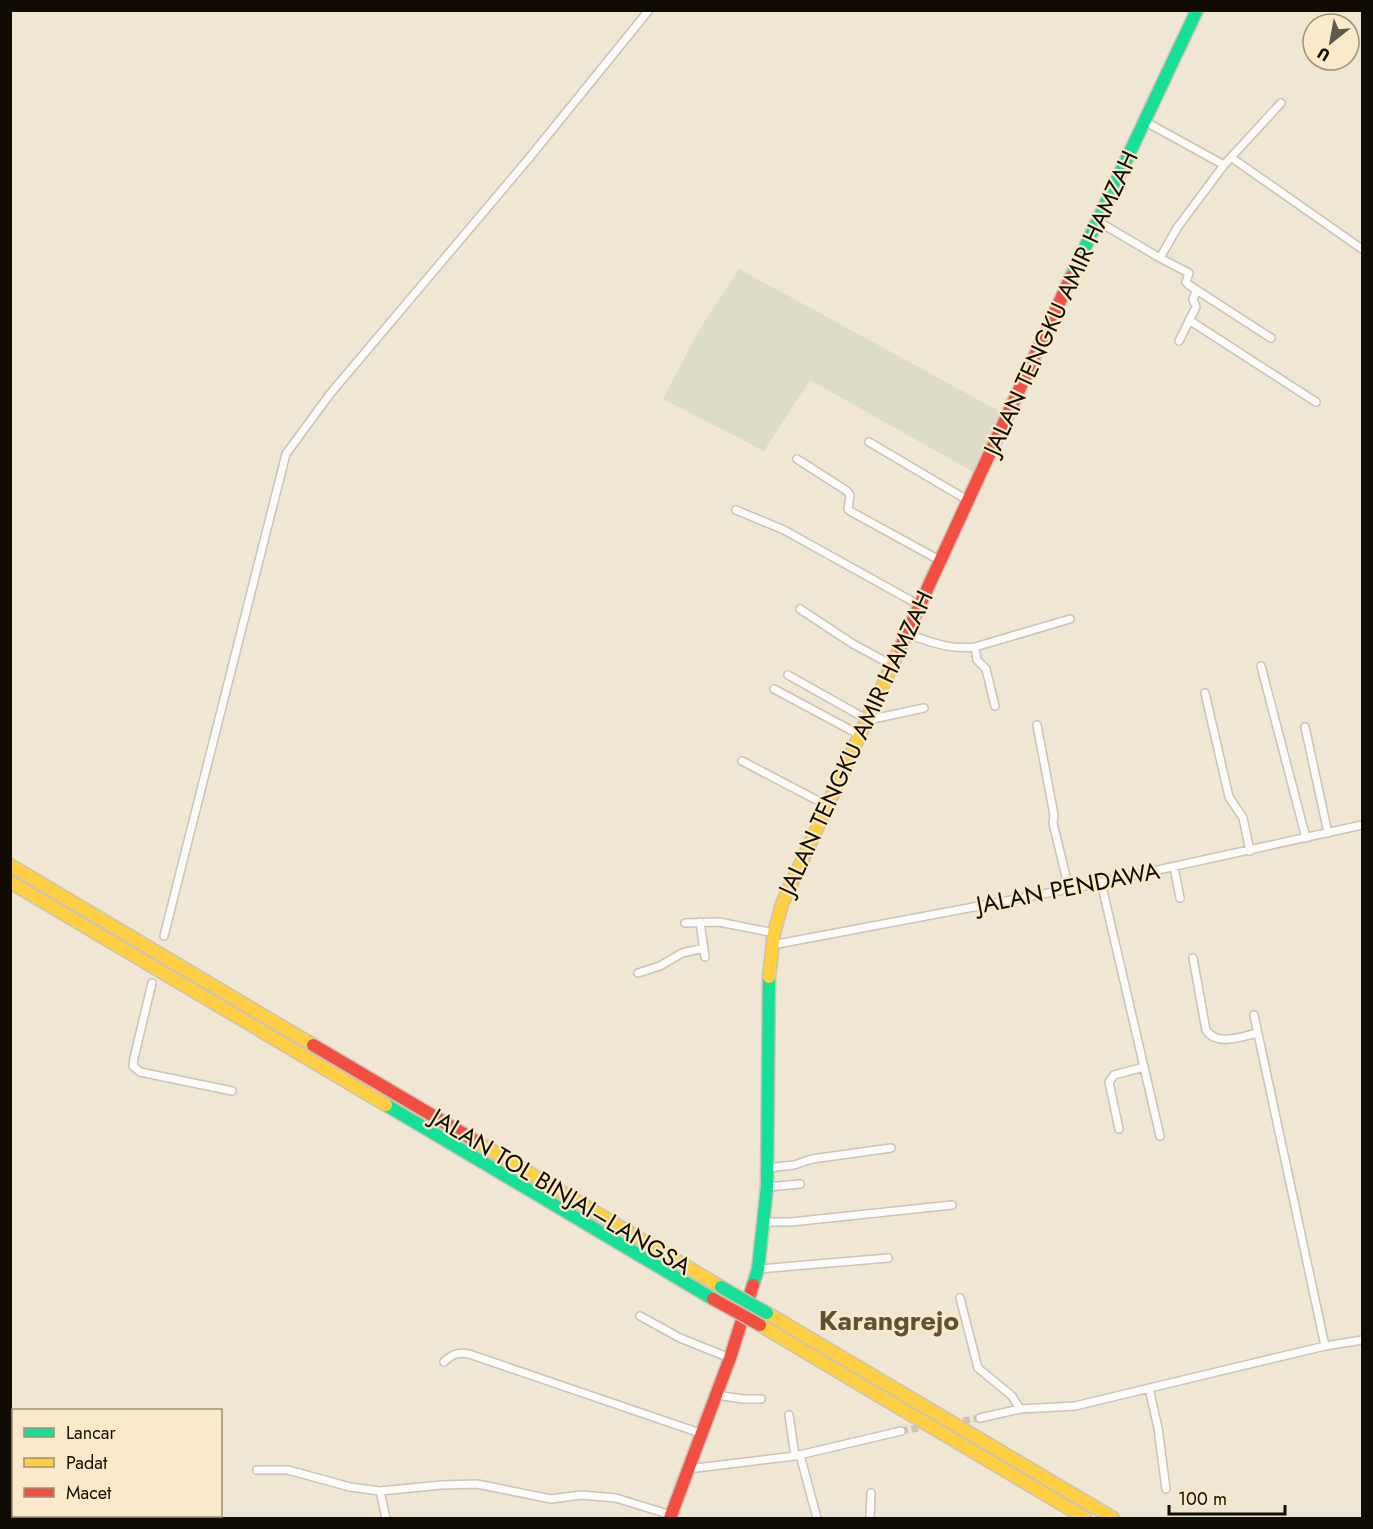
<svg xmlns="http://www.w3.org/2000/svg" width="1373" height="1529" font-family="Jost,sans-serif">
  <rect width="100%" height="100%" fill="#efe6d4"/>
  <path fill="#dddcc7" d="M 739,269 L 1001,412 L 975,473 L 810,380 L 764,451 L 663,399 L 698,332 Z"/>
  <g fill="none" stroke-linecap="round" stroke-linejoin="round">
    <path stroke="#cec5b5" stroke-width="7" stroke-dasharray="7 3.5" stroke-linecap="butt" d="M 901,1431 L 980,1418"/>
    <g stroke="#cac3b6" stroke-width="10">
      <path id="street" d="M 1146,122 L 1224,165 L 1177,228 L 1160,258
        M 1232,158 L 1362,249
        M 1224,165 L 1281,103
        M 1099,222 L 1160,258 L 1189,273 L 1186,282 L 1189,285 L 1271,338
        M 1189,320 L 1316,402
        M 1179,341 L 1196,307 L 1193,299 L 1197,290
        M 869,442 L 969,501
        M 797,459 L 847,491 L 850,495 L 848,509 L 850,511 L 941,561
        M 736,510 L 784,530 L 919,605
        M 800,609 L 853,644 L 892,665
        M 907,634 C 931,642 949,650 975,647 L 1070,619
        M 975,647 L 977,660 L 986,669 L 995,706
        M 1261,666 L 1306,838
        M 788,675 L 868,720 L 924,708
        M 774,689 L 860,735
        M 1205,693 L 1229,797 L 1243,818 L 1250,851
        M 1037,725 L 1054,815 L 1053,823 L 1069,889
        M 1305,727 L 1328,833
        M 742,761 L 826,805
        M 1174,867 L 1180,898
        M 1101,882 L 1160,1136
        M 700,922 L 705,957
        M 685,923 L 719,922 L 774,933
        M 164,936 L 286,454 L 330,394 L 530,157 L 649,10
        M 772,945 L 1085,886 L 1362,825
        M 1193,958 L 1206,1030 C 1217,1047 1242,1036 1258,1033
        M 638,973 L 660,966 L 682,953 L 704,948
        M 152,983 L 134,1058 L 133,1066 L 140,1072 L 232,1091
        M 1254,1015 L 1325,1346
        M 1119,1129 L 1109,1082 L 1114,1075 L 1144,1067
        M 767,1168 L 794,1165 L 812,1159 L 891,1148
        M 767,1187 L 800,1184
        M 764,1222 L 791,1222 L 952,1205
        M 758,1269 L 888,1258
        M 960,1298 L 978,1368 L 1012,1396 L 1020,1409
        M 640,1316 L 680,1338 L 730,1358
        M 444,1362 C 452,1354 458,1352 469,1354 L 703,1434
        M 1149,1388 L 1158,1428 L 1166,1489
        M 716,1395 L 743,1399 L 761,1399
        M 789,1415 L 795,1456
        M 980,1418 L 1020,1409 L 1075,1406 L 1325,1346 L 1362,1340
        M 800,1455 L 817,1518
        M 688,1469 L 795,1456 L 901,1431
        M 257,1470 L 288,1470 L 350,1487 L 380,1491
        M 386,1518 L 380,1491 L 442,1485 L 477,1484 L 551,1499 L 581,1495 L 616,1498 L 671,1515
        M 870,1518 L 871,1493"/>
    </g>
    <g stroke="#cac3b6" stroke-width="15">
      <path id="fast" d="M 1071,277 L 1197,10
        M 386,1105 L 713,1299
        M 753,1285 L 758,1269 L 767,1187 L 769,977"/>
    </g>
    <g stroke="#cac3b6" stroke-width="15">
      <path id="slow" d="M 10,865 L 313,1045
        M 10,882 L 386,1105
        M 769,977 L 774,933 L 782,904 L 900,648
        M 474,1140 L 721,1287
        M 767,1313 L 1113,1518
        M 760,1325 L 1085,1518"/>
    </g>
    <g stroke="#cac3b6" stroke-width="15">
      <path id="jam" d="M 900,648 L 1071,277
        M 313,1045 L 474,1140
        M 670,1518 L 730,1358 L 753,1285"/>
    </g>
    <use href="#street" stroke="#fdfbf9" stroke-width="7"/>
    <use href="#fast" stroke="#16e098" stroke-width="12"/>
    <use href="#slow" stroke="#ffcf43" stroke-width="12"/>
    <use href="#jam" stroke="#f24e42" stroke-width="12"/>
    <g stroke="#cac3b6" stroke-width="15" stroke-linecap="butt">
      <path id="fast-bridge" d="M 721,1287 L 767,1313"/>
    </g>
    <g stroke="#cac3b6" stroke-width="15" stroke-linecap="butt">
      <path id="jam-bridge" d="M 713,1299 L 760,1325"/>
    </g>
    <use href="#fast-bridge" stroke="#16e098" stroke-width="12"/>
    <use href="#jam-bridge" stroke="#f24e42" stroke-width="12"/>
  </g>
  <g text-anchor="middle" stroke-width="4.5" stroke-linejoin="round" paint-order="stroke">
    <g font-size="24" fill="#110c03" stroke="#faeac9">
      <text transform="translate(1061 303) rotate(-65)" y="8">JALAN TENGKU AMIR HAMZAH</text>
      <text transform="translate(856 743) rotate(-65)" y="8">JALAN TENGKU AMIR HAMZAH</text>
      <text transform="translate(1068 888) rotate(-11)" y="8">JALAN PENDAWA</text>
      <text transform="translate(561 1192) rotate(31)" y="8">JALAN TOL BINJAI–LANGSA</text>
    </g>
    <g font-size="27" font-weight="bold" fill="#5e5135" stroke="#faeac9">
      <text x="889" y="1330">Karangrejo</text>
    </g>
  </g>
  <rect width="1373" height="1529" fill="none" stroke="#110c03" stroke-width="24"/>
  <rect x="12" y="1409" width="210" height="108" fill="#faeac9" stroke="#9d917a" stroke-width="1.5"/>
  <rect x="24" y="1428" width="30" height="9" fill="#16e098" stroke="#9d917a" stroke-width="1.5"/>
  <text x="66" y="1439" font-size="18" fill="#110c03">Lancar</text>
  <rect x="24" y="1458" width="30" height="9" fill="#ffcf43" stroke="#9d917a" stroke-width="1.5"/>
  <text x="66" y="1469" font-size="18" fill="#110c03">Padat</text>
  <rect x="24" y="1488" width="30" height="9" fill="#f24e42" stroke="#9d917a" stroke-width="1.5"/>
  <text x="66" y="1499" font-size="18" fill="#110c03">Macet</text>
  <g transform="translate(1331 42) rotate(211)"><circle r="28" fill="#faeac9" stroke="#9d917a" stroke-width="1.5"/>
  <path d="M0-4.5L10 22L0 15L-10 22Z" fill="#5f584c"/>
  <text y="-9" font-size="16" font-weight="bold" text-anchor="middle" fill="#110c03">U</text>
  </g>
  <path d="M1169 1505v9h116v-9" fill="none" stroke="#110c03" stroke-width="3"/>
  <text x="1178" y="1505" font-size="18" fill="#110c03" stroke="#faeac9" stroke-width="4.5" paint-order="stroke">100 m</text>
</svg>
